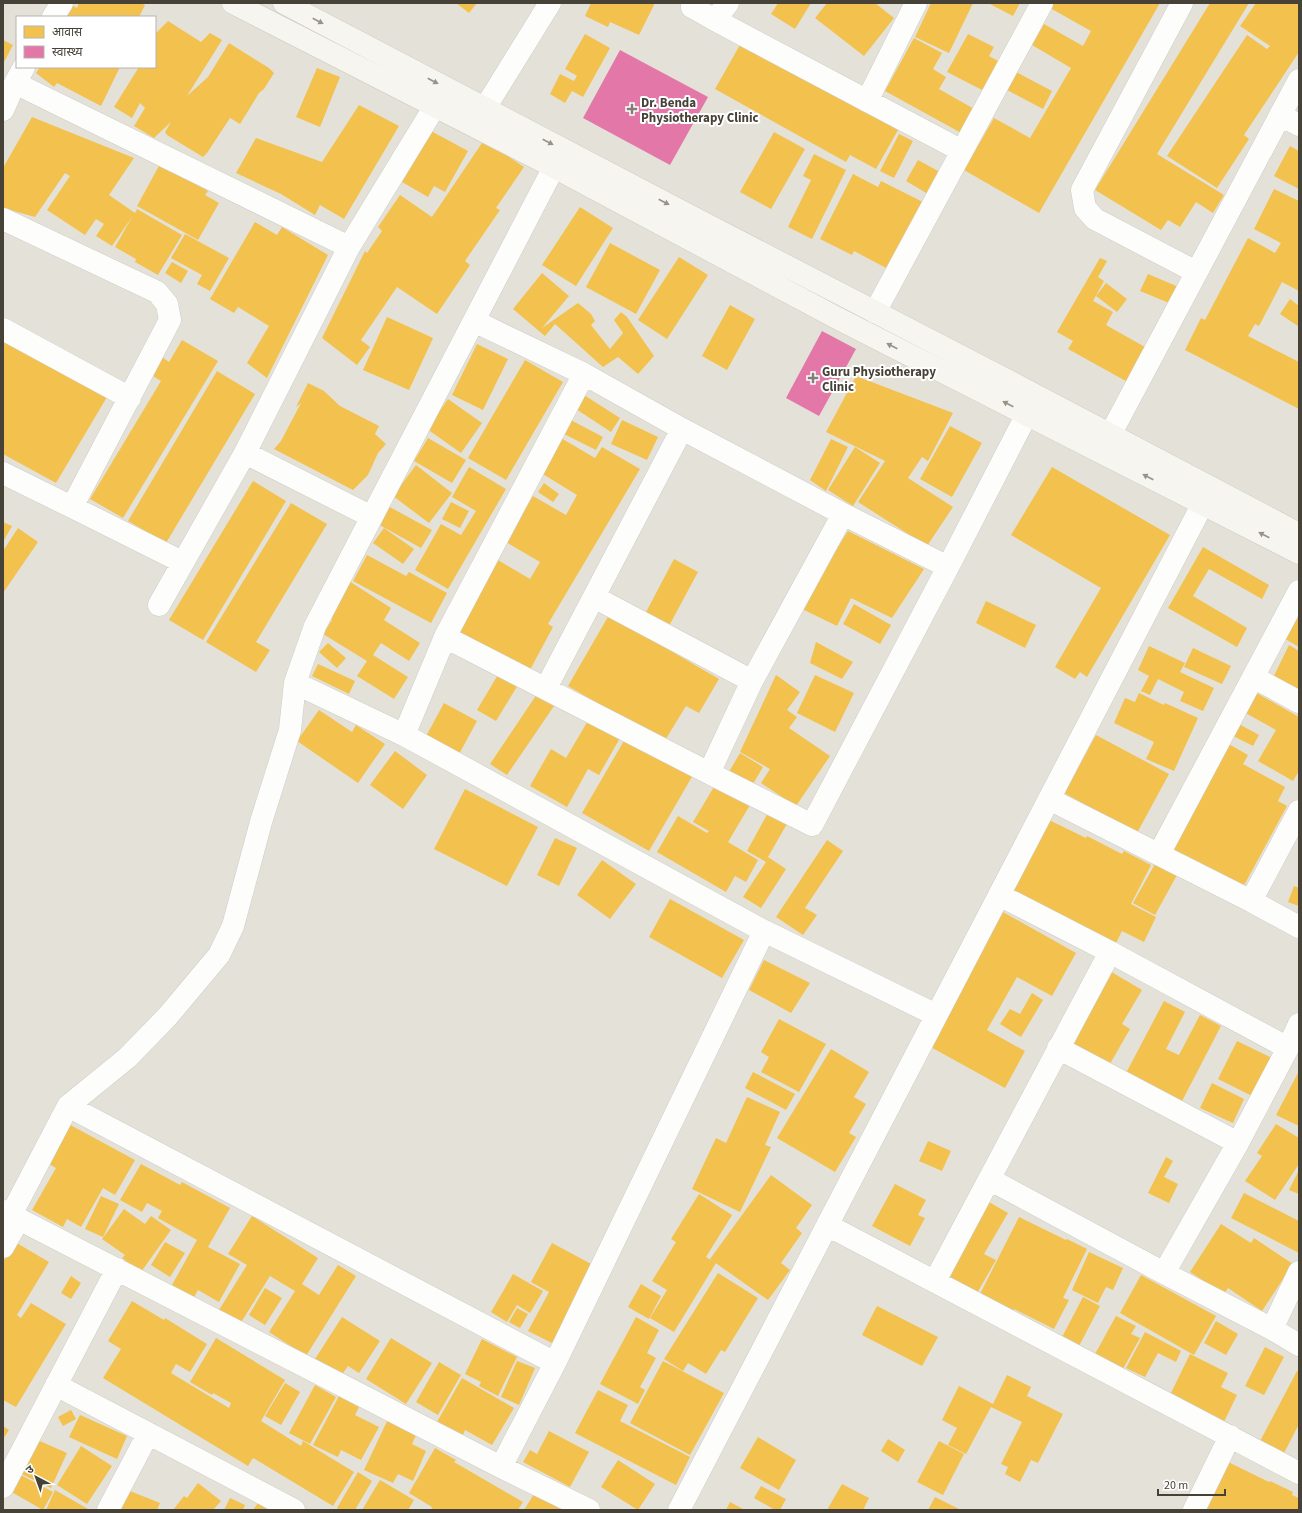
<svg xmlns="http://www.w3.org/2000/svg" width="1302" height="1513" font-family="'Source Sans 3','Noto Sans Devanagari',sans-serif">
  <rect width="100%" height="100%" fill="#f0f0eb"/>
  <path fill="#e4e2d8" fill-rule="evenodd" d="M 3,3 L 1299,3 L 1299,1510 L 3,1510 ZM 17,17 L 155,17 L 155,67 L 17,67 Z"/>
  <path fill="#f2c14e" d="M 68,3 L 77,8 L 79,3 L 140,3 L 145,5 L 139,17 L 59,17 Z
    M 456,3 L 477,3 L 469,13 Z
    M 591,3 L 655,3 L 639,35 L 610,22 L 608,27 L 585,16 Z
    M 778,3 L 811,3 L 795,29 L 771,14 Z
    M 827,3 L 875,3 L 894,18 L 864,56 L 815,18 Z
    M 931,3 L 973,3 L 949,53 L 915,37 Z
    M 988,3 L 1020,3 L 1013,16 Z
    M 1052,3 L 1160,3 L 1039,213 L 964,170 L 994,118 L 1030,138 L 1071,68 L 1032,45 L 1044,24 L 1083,46 L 1091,31 L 1050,8 Z
    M 1210,3 L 1249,3 L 1157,154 L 1224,195 L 1213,213 L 1196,202 L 1180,227 L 1168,220 L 1161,230 L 1095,190 Z
    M 1256,3 L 1299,3 L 1299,52 L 1244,135 L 1249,139 L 1217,188 L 1167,156 L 1247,35 L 1267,49 L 1270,46 L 1240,26 Z
    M 168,21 L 201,42 L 210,33 L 222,40 L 187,96 L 208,77 L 229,43 L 269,68 L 274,73 L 264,89 L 259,93 L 240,124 L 230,118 L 207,153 L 203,157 L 167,135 L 165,132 L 171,122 L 154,138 L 134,126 L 145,108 L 140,103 L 132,118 L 114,107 L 139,67 L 155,67 L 155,34 Z
    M 585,34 L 610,48 L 583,97 L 572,91 L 565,103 L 550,94 L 560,74 L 574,81 L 577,76 L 565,69 Z
    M 968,34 L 994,47 L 989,56 L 1002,63 L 986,92 L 947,72 Z
    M 914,38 L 942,53 L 933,69 L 946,77 L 939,89 L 976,110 L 963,134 L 885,91 Z
    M 3,40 L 13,45 L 3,64 Z
    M 741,43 L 902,123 L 876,169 L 850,155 L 846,162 L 715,89 Z
    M 40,67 L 120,67 L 101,106 L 57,83 L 54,87 L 36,73 Z
    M 317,68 L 340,77 L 320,127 L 296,117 Z
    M 1014,71 L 1052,91 L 1043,109 L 1005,89 Z
    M 359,105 L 399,126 L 344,219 L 320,205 L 315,215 L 281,194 L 236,173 L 256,138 L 322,162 Z
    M 32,117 L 134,158 L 109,195 L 135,213 L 137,209 L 182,235 L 158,275 L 135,262 L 136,259 L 115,247 L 132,217 L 112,246 L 96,236 L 104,224 L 96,219 L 85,235 L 47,210 L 70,176 L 65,173 L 35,217 L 3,208 L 3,168 Z
    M 431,131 L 468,151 L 445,192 L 434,186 L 428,197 L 402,182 Z
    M 774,132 L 805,149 L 771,209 L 740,192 Z
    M 899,134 L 913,141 L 894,178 L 880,171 Z
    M 484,140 L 524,167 L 496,208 L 500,210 L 465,261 L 470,265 L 437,314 L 397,287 L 361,340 L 370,347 L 357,365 L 322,338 L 365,251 L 367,253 L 382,231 L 378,227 L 400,195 L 432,217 Z
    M 1290,146 L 1299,151 L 1299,189 L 1274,176 Z
    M 814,154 L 846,170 L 812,239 L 788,227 L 811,180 L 803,176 Z
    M 918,160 L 940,172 L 928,194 L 906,181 Z
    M 160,164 L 208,191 L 205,195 L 219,203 L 198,240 L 137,206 Z
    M 853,174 L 878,187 L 881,181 L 925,203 L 890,270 L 854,251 L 852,255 L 820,239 Z
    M 1274,189 L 1299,201 L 1299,291 L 1282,282 L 1259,326 L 1255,324 L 1248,336 L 1299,362 L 1299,409 L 1185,350 L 1201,318 L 1205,320 L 1248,238 L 1275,253 L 1281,243 L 1254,229 Z
    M 580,207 L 613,228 L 576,286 L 542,265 Z
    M 255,222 L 277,235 L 282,227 L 328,255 L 267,378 L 247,363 L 269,326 L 238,307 L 234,313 L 210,299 Z
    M 185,234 L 229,258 L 210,291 L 197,284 L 202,275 L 171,258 Z
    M 610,243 L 660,270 L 636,314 L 586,287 Z
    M 679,257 L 708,275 L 667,339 L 638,320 Z
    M 1100,258 L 1107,261 L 1098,277 L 1104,281 L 1093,301 L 1113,312 L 1106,325 L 1152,351 L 1133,385 L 1068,349 L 1073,341 L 1057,332 Z
    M 172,262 L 188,271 L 181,283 L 165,273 Z
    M 542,273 L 569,296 L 542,328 L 578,303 L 591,314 L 595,321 L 591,325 L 610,349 L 623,333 L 614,320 L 621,312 L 627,317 L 654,356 L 638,374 L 618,357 L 603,367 L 555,324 L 545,336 L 513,309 Z
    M 1148,274 L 1181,288 L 1174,305 L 1140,291 Z
    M 1106,283 L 1127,299 L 1117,312 L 1096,296 Z
    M 1290,299 L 1299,306 L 1298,326 L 1280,314 Z
    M 730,305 L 755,319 L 727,370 L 702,356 Z
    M 387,317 L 433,338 L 409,390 L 363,370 Z
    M 3,340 L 107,397 L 56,483 L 3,454 Z
    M 182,340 L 218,361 L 123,518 L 90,499 L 161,381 L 148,373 L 159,355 L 169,362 Z
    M 477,344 L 508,359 L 483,410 L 452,395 Z
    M 525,360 L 563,382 L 506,480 L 468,458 Z
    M 217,371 L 255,394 L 166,543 L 128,521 Z
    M 856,376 L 953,413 L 928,461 L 922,457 L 908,478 L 953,507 L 927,546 L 858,502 L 885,461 L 826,432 Z
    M 308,383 L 324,391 L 340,406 L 379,426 L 375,434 L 386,444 L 378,453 L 368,475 L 353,490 L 274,449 L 281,441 L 301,403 L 296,407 Z
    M 584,395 L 620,418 L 611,432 L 576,409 Z
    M 448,399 L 482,423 L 461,453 L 427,429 Z
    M 567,418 L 603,437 L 596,450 L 560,432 Z
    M 622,420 L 658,437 L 647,460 L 611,444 Z
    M 950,426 L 982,443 L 952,497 L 920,479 Z
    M 428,438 L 466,460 L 452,483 L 414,461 Z
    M 561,438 L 595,458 L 602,447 L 640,469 L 548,624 L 553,627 L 530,670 L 455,633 L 498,560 L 530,579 L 540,562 L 506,542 L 533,496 L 566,515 L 577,495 L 541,473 Z
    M 831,439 L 848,447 L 826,491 L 810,480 Z
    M 855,447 L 880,463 L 853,506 L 828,490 Z
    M 416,465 L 452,493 L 429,523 L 393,496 Z
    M 469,467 L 506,489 L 448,589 L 415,570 L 441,524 L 461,535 L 476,511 L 452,497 Z
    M 1052,467 L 1170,535 L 1087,677 L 1080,672 L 1075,679 L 1055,667 L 1101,588 L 1011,535 Z
    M 253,481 L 286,501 L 203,640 L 169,620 Z
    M 544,483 L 559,494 L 553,502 L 538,492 Z
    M 451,502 L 469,511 L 460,528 L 442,519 Z
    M 291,503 L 327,524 L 256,642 L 270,650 L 256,672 L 206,642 Z
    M 386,505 L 432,530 L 421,548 L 376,523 Z
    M 3,522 L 12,526 L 3,542 Z
    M 18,528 L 38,542 L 3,593 L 3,551 Z
    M 384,528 L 414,549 L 403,564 L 373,543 Z
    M 848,531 L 924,569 L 892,618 L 851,598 L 837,626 L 800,608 Z
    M 1203,547 L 1269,585 L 1262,599 L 1209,569 L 1193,596 L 1247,628 L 1237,647 L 1168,608 Z
    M 367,555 L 406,576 L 409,572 L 447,593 L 431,623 L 353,581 Z
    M 674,559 L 698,572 L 669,626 L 645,614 Z
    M 349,581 L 391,608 L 384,620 L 420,643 L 409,661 L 381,643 L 373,655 L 408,677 L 394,699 L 357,676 L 367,661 L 323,634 L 332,620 L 326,616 Z
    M 986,601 L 1036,625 L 1025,648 L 976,623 Z
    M 1299,603 L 1299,647 L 1280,636 Z
    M 854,604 L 891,625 L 880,644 L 843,624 Z
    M 609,615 L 719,679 L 699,713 L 686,706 L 664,742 L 568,686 Z
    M 816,642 L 853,662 L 842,679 L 810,663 Z
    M 328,643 L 346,658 L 337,668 L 319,652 Z
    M 1289,645 L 1299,651 L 1299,697 L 1271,682 Z
    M 1149,646 L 1185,663 L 1180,672 L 1214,688 L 1203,711 L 1180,701 L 1184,692 L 1158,679 L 1150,695 L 1141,691 L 1149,676 L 1138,670 Z
    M 1193,648 L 1231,666 L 1222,684 L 1184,667 Z
    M 318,664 L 355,681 L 349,694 L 312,676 Z
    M 499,673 L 518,685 L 496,721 L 477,710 Z
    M 776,675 L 800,692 L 787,710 L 797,717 L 789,728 L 830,756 L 796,806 L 761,783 L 770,769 L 740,752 Z
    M 815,675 L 854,693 L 835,732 L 797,713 Z
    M 1253,691 L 1299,717 L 1299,771 L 1293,781 L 1258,761 L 1276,730 L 1242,711 Z
    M 1139,693 L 1164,705 L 1165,703 L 1198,718 L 1174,771 L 1146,759 L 1154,742 L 1114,723 L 1125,698 L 1135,702 Z
    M 537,694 L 554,706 L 507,775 L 490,764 Z
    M 444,703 L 477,721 L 457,758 L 424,740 Z
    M 319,710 L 352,732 L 356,725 L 385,744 L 358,783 L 297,741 Z
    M 589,719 L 620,738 L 599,775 L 588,769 L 567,807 L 530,786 L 551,749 L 566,758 Z
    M 1237,723 L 1259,735 L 1253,746 L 1231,735 Z
    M 1096,735 L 1169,774 L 1137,833 L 1064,793 Z
    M 625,739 L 693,775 L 649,851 L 582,813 Z
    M 1227,743 L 1248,755 L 1243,764 L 1285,787 L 1278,801 L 1287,806 L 1241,891 L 1167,851 Z
    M 395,751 L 427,775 L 403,809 L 370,785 Z
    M 740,753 L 763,767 L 750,789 L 726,777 Z
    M 715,785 L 750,805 L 728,842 L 758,860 L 746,882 L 735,876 L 726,892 L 657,852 L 678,816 L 707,833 L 709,831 L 693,822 Z
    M 465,789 L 538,827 L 507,886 L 434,849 Z
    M 769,811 L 788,822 L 768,857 L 786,869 L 761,908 L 743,897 L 766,862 L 747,851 Z
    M 1047,819 L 1086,838 L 1087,836 L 1122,854 L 1124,851 L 1151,865 L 1131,904 L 1156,917 L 1144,942 L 1122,931 L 1114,947 L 1009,893 Z
    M 555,838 L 577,848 L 559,886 L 537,875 Z
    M 827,840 L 843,851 L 805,908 L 817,915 L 803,935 L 776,917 Z
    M 602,860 L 636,884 L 610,919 L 577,895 Z
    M 1155,864 L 1177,875 L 1155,915 L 1133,903 Z
    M 1294,886 L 1299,888 L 1299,906 L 1288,902 Z
    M 670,899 L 744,940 L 722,978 L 649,937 Z
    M 1003,912 L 1076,953 L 1052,996 L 1017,977 L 987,1030 L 1025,1051 L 1005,1088 L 927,1045 Z
    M 764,960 L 810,983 L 791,1013 L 749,990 Z
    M 1108,970 L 1142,990 L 1122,1024 L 1130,1029 L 1107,1069 L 1065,1044 Z
    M 1032,993 L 1043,1000 L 1021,1037 L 1000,1024 L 1010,1009 L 1020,1014 Z
    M 1164,1001 L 1185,1012 L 1166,1049 L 1179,1055 L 1200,1015 L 1221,1026 L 1181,1103 L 1125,1075 Z
    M 779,1019 L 826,1044 L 799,1092 L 761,1072 L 769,1057 L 761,1052 Z
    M 1237,1041 L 1272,1058 L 1252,1096 L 1218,1079 Z
    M 831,1049 L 869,1072 L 854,1097 L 866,1104 L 849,1133 L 856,1137 L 835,1172 L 777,1138 Z
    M 1299,1071 L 1299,1126 L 1276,1115 Z
    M 753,1072 L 795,1094 L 786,1110 L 745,1088 Z
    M 1212,1083 L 1244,1099 L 1233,1123 L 1200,1108 Z
    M 747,1097 L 780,1112 L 765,1145 L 771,1147 L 740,1212 L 692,1189 L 716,1138 L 726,1143 Z
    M 63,1121 L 135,1160 L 115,1195 L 103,1188 L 81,1227 L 67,1219 L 63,1227 L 32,1210 L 56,1168 L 42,1160 Z
    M 1276,1124 L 1299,1138 L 1299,1164 L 1275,1200 L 1245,1181 L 1262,1156 L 1257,1153 Z
    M 928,1141 L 951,1151 L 942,1171 L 919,1161 Z
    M 1166,1157 L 1173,1161 L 1164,1177 L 1178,1184 L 1169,1203 L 1148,1193 Z
    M 141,1164 L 180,1185 L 182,1182 L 230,1208 L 208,1247 L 240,1264 L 219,1302 L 198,1290 L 194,1297 L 172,1285 L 197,1240 L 158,1218 L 162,1211 L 147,1203 L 142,1212 L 120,1200 Z
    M 1299,1170 L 1299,1194 L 1289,1190 Z
    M 771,1175 L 812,1205 L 796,1228 L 802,1233 L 781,1263 L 790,1270 L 768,1300 L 710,1259 Z
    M 895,1184 L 926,1200 L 918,1215 L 925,1218 L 910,1246 L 872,1226 Z
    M 1244,1193 L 1299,1221 L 1299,1253 L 1231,1218 Z
    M 699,1194 L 732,1215 L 706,1257 L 716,1263 L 674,1332 L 650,1318 L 667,1290 L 652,1281 L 676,1242 L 671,1239 Z
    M 101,1196 L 119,1204 L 103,1237 L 85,1229 Z
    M 982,1198 L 1008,1213 L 984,1254 L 996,1260 L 976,1295 L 940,1274 Z
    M 124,1209 L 145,1224 L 151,1216 L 171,1230 L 141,1272 L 122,1258 L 125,1255 L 102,1239 Z
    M 252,1216 L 318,1258 L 302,1284 L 319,1295 L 338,1265 L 356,1276 L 306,1356 L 269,1332 L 295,1291 L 270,1276 L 240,1324 L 219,1310 L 247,1265 L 228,1254 Z
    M 1019,1217 L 1066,1240 L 1067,1239 L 1087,1249 L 1063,1298 L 1069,1300 L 1054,1329 L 1014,1309 L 1012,1313 L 979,1296 Z
    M 1221,1224 L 1251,1243 L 1254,1238 L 1293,1264 L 1262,1311 L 1228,1288 L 1224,1294 L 1190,1272 Z
    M 15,1242 L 49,1262 L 17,1315 L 21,1318 L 31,1303 L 66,1324 L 16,1407 L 3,1400 L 3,1262 Z
    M 165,1242 L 185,1253 L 170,1277 L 151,1265 Z
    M 552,1243 L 593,1265 L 552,1343 L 528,1331 L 549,1292 L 531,1282 Z
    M 1089,1252 L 1123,1268 L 1113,1290 L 1106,1287 L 1098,1303 L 1072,1290 Z
    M 718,1273 L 758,1298 L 725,1352 L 721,1350 L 706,1374 L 688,1363 L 683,1371 L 664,1359 Z
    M 513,1274 L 543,1291 L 530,1313 L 517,1305 L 507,1322 L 491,1312 Z
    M 1141,1275 L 1216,1316 L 1194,1355 L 1120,1313 Z
    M 71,1276 L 81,1283 L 71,1299 L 61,1293 Z
    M 641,1284 L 661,1296 L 649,1319 L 628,1307 Z
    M 265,1288 L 282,1298 L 265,1325 L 249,1315 Z
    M 1083,1297 L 1100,1306 L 1079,1346 L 1062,1337 Z
    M 132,1301 L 164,1320 L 165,1318 L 207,1344 L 190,1372 L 176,1364 L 171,1373 L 229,1408 L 231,1403 L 213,1393 L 212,1395 L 190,1382 L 216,1338 L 285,1380 L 261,1421 L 301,1446 L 303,1441 L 354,1472 L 333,1506 L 253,1458 L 248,1466 L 103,1378 L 121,1349 L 108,1341 Z
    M 877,1306 L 938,1337 L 922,1366 L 862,1335 Z
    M 517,1308 L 528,1314 L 520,1328 L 509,1322 Z
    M 1116,1316 L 1136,1326 L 1131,1334 L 1140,1338 L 1123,1369 L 1095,1354 Z
    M 342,1317 L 380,1341 L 359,1373 L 348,1366 L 341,1376 L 315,1359 Z
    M 636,1317 L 659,1330 L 647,1353 L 656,1358 L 640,1387 L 645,1390 L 638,1404 L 600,1384 Z
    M 1216,1321 L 1238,1334 L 1226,1355 L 1204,1343 Z
    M 1145,1332 L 1181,1351 L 1176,1362 L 1158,1353 L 1145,1377 L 1126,1368 Z
    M 391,1338 L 432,1363 L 406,1404 L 366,1379 Z
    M 482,1339 L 517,1357 L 498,1396 L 479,1386 L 481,1382 L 465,1374 Z
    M 1265,1347 L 1284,1357 L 1264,1395 L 1245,1386 Z
    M 1190,1354 L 1228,1373 L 1221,1387 L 1237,1395 L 1223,1424 L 1169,1397 Z
    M 517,1361 L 535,1368 L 519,1405 L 501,1397 Z
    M 663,1361 L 724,1393 L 690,1455 L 630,1423 Z
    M 439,1362 L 461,1375 L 438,1415 L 416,1402 Z
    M 1297,1371 L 1299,1372 L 1299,1424 L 1282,1457 L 1258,1445 Z
    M 1007,1375 L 1031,1387 L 1027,1396 L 1063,1414 L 1038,1463 L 1031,1460 L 1020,1482 L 1005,1474 L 1008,1467 L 1001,1464 L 1022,1422 L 991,1407 L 966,1454 L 948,1445 L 957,1428 L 942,1420 L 959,1386 L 993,1404 Z
    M 462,1378 L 514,1408 L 492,1445 L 465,1430 L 462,1437 L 437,1422 Z
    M 285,1383 L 300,1392 L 281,1425 L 265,1416 Z
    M 315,1385 L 336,1397 L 310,1444 L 289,1433 Z
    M 598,1390 L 628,1405 L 620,1421 L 690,1457 L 676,1485 L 575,1433 Z
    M 339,1396 L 359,1407 L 355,1415 L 379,1427 L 361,1460 L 341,1450 L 338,1457 L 313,1445 Z
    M 71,1410 L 76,1419 L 63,1426 L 58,1417 Z
    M 80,1415 L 127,1436 L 117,1459 L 69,1437 Z
    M 389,1417 L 418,1431 L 412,1444 L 426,1451 L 413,1481 L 398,1474 L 393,1483 L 364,1470 Z
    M 3,1426 L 9,1430 L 3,1439 Z
    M 549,1431 L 589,1452 L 570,1487 L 523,1462 L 530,1450 L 537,1454 Z
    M 758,1437 L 796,1460 L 779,1490 L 740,1468 Z
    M 33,1438 L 67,1453 L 51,1488 L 17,1472 Z
    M 888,1439 L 905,1450 L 898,1462 L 881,1451 Z
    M 939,1441 L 964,1454 L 943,1495 L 917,1482 Z
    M 81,1446 L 112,1466 L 87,1504 L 57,1485 Z
    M 435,1448 L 456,1460 L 454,1462 L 523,1502 L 518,1510 L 431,1510 L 432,1507 L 409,1493 Z
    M 618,1460 L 655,1484 L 638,1510 L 601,1487 Z
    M 1224,1460 L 1269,1482 L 1270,1481 L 1293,1492 L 1292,1495 L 1299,1498 L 1299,1510 L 1200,1510 Z
    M 358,1472 L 372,1481 L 355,1510 L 340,1510 L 337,1508 Z
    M 17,1473 L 53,1492 L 43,1510 L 8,1490 Z
    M 380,1480 L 414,1500 L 408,1510 L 362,1510 Z
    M 198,1483 L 221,1501 L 213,1510 L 173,1510 L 184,1496 L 187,1498 Z
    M 842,1484 L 869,1498 L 863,1510 L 827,1510 Z
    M 761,1486 L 786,1499 L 780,1510 L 775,1510 L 754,1498 Z
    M 125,1489 L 160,1503 L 157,1510 L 116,1510 Z
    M 55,1490 L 88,1509 L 88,1510 L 46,1510 Z
    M 534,1494 L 562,1510 L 524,1510 Z
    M 935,1497 L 961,1510 L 928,1510 Z
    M 230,1498 L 245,1505 L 243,1510 L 224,1510 Z
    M 730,1502 L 745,1510 L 726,1510 Z
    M 258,1503 L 268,1510 L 253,1510 Z"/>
  <path fill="#e377a8" d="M 620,50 L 708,97 L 670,165 L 583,118 Z
    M 822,331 L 856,349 L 819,416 L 786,398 Z"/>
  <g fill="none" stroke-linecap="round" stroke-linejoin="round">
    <g stroke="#cecdc8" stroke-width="23">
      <path id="street" d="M 728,3 L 715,20 L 962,151
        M 1182,3 L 1082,190 L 1085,208 L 1095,219 L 1196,272
        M 692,7 L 715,20
        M 53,17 L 62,3
        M 15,83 L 349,247
        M 867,101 L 916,3
        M 3,110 L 15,83 L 24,67
        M 1280,115 L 1299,125
        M 476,126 L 485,108 L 550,3
        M 554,167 L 315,626 L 295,683 L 404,735 L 764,931 L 936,1015
        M 3,219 L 157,292 L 167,304 L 170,320 L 72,507 L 182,562
        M 875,312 L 1042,3
        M 474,321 L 584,374 L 682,429 L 843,514 L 948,567
        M 3,329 L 130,398
        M 1102,452 L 1110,435 L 1299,80
        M 245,453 L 372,517
        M 3,473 L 72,507
        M 594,597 L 752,681 L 709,773
        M 159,605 L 245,453 L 349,247 L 435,106
        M 445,637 L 709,773 L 812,825 L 948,567 L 1027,414
        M 1253,677 L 1299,702
        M 752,681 L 843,514
        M 546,688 L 682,429
        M 404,735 L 445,637 L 584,374
        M 1049,799 L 1251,901 L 1299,927
        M 1159,854 L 1299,591
        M 1251,901 L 1299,811
        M 1110,952 L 1288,1048 L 1238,1143 L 1164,1273 L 1272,1329 L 1299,1345
        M 1058,1048 L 1238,1143
        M 1288,1048 L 1299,1024
        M 68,1106 L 555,1363
        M 989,1179 L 1164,1273
        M 3,1211 L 501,1467 L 589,1510
        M 11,1215 L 68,1106 L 127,1058 L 167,1017 L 219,955 L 233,926 L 261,822 L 290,730 L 295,683
        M 827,1225 L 1299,1473
        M 3,1247 L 19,1219
        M 935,1281 L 1110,952 L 999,895
        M 1272,1329 L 1299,1272
        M 56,1385 L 294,1510
        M 501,1467 L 555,1363 L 764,931
        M 3,1487 L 117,1269
        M 108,1510 L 148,1434
        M 679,1510 L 1211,488
        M 1194,1510 L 1230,1436"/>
    </g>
    <g stroke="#cfcdc2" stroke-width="23">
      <path id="secondary" d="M 233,3 L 554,167 L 837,318 L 1299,553
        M 284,3 L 694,218 L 1018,386 L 1299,534"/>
    </g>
    <use href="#street" stroke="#fdfdfc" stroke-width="22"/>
    <use href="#secondary" stroke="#f6f5ef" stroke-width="22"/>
  </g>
  <defs><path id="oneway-solid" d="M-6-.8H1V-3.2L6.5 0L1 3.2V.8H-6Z"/></defs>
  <g fill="#95938a">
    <use href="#oneway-solid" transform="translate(318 21) rotate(28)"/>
    <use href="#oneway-solid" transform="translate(433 81) rotate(28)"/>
    <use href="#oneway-solid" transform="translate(548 142) rotate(28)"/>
    <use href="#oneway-solid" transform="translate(664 202) rotate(28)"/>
    <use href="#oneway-solid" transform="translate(892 346) rotate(-153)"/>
    <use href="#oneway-solid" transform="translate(1008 404) rotate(-153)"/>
    <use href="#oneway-solid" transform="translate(1148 477) rotate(-153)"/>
    <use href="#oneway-solid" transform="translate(1264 535) rotate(-153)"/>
  </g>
  <g fill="#827f76" stroke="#fff" stroke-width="1.5">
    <path d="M630 103h4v4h4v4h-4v4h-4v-4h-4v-4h4z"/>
    <path d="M811 372h4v4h4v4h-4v4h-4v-4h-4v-4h4z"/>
  </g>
  <g text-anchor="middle" stroke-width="4" stroke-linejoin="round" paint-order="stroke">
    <g font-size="13" font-weight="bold" fill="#464237" stroke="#fff" text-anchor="start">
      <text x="641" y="107">Dr. Benda<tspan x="641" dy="15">Physiotherapy Clinic</tspan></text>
      <text x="822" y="376">Guru Physiotherapy<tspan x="822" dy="15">Clinic</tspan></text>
    </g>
  </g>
  <rect width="1302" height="1513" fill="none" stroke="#464237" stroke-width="8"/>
  <rect x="16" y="16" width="140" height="52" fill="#ffffff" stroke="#b5b3af"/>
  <rect x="24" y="26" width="20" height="12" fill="#f2c14e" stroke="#b5b3af"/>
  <text x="52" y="36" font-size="12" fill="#464237">आवास</text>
  <rect x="24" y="46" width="20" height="12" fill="#e377a8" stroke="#b5b3af"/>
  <text x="52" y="56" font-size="12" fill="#464237">स्वास्थ्य</text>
  <g transform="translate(36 1477) rotate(319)" stroke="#ffffff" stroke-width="3" paint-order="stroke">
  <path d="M0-3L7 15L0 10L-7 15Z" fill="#464237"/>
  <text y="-6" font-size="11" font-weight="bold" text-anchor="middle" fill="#464237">उ</text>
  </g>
  <path d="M1158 1489v6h67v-6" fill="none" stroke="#464237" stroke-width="2"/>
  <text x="1164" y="1489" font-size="12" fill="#464237" stroke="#ffffff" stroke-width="3" paint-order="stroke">20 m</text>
</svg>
